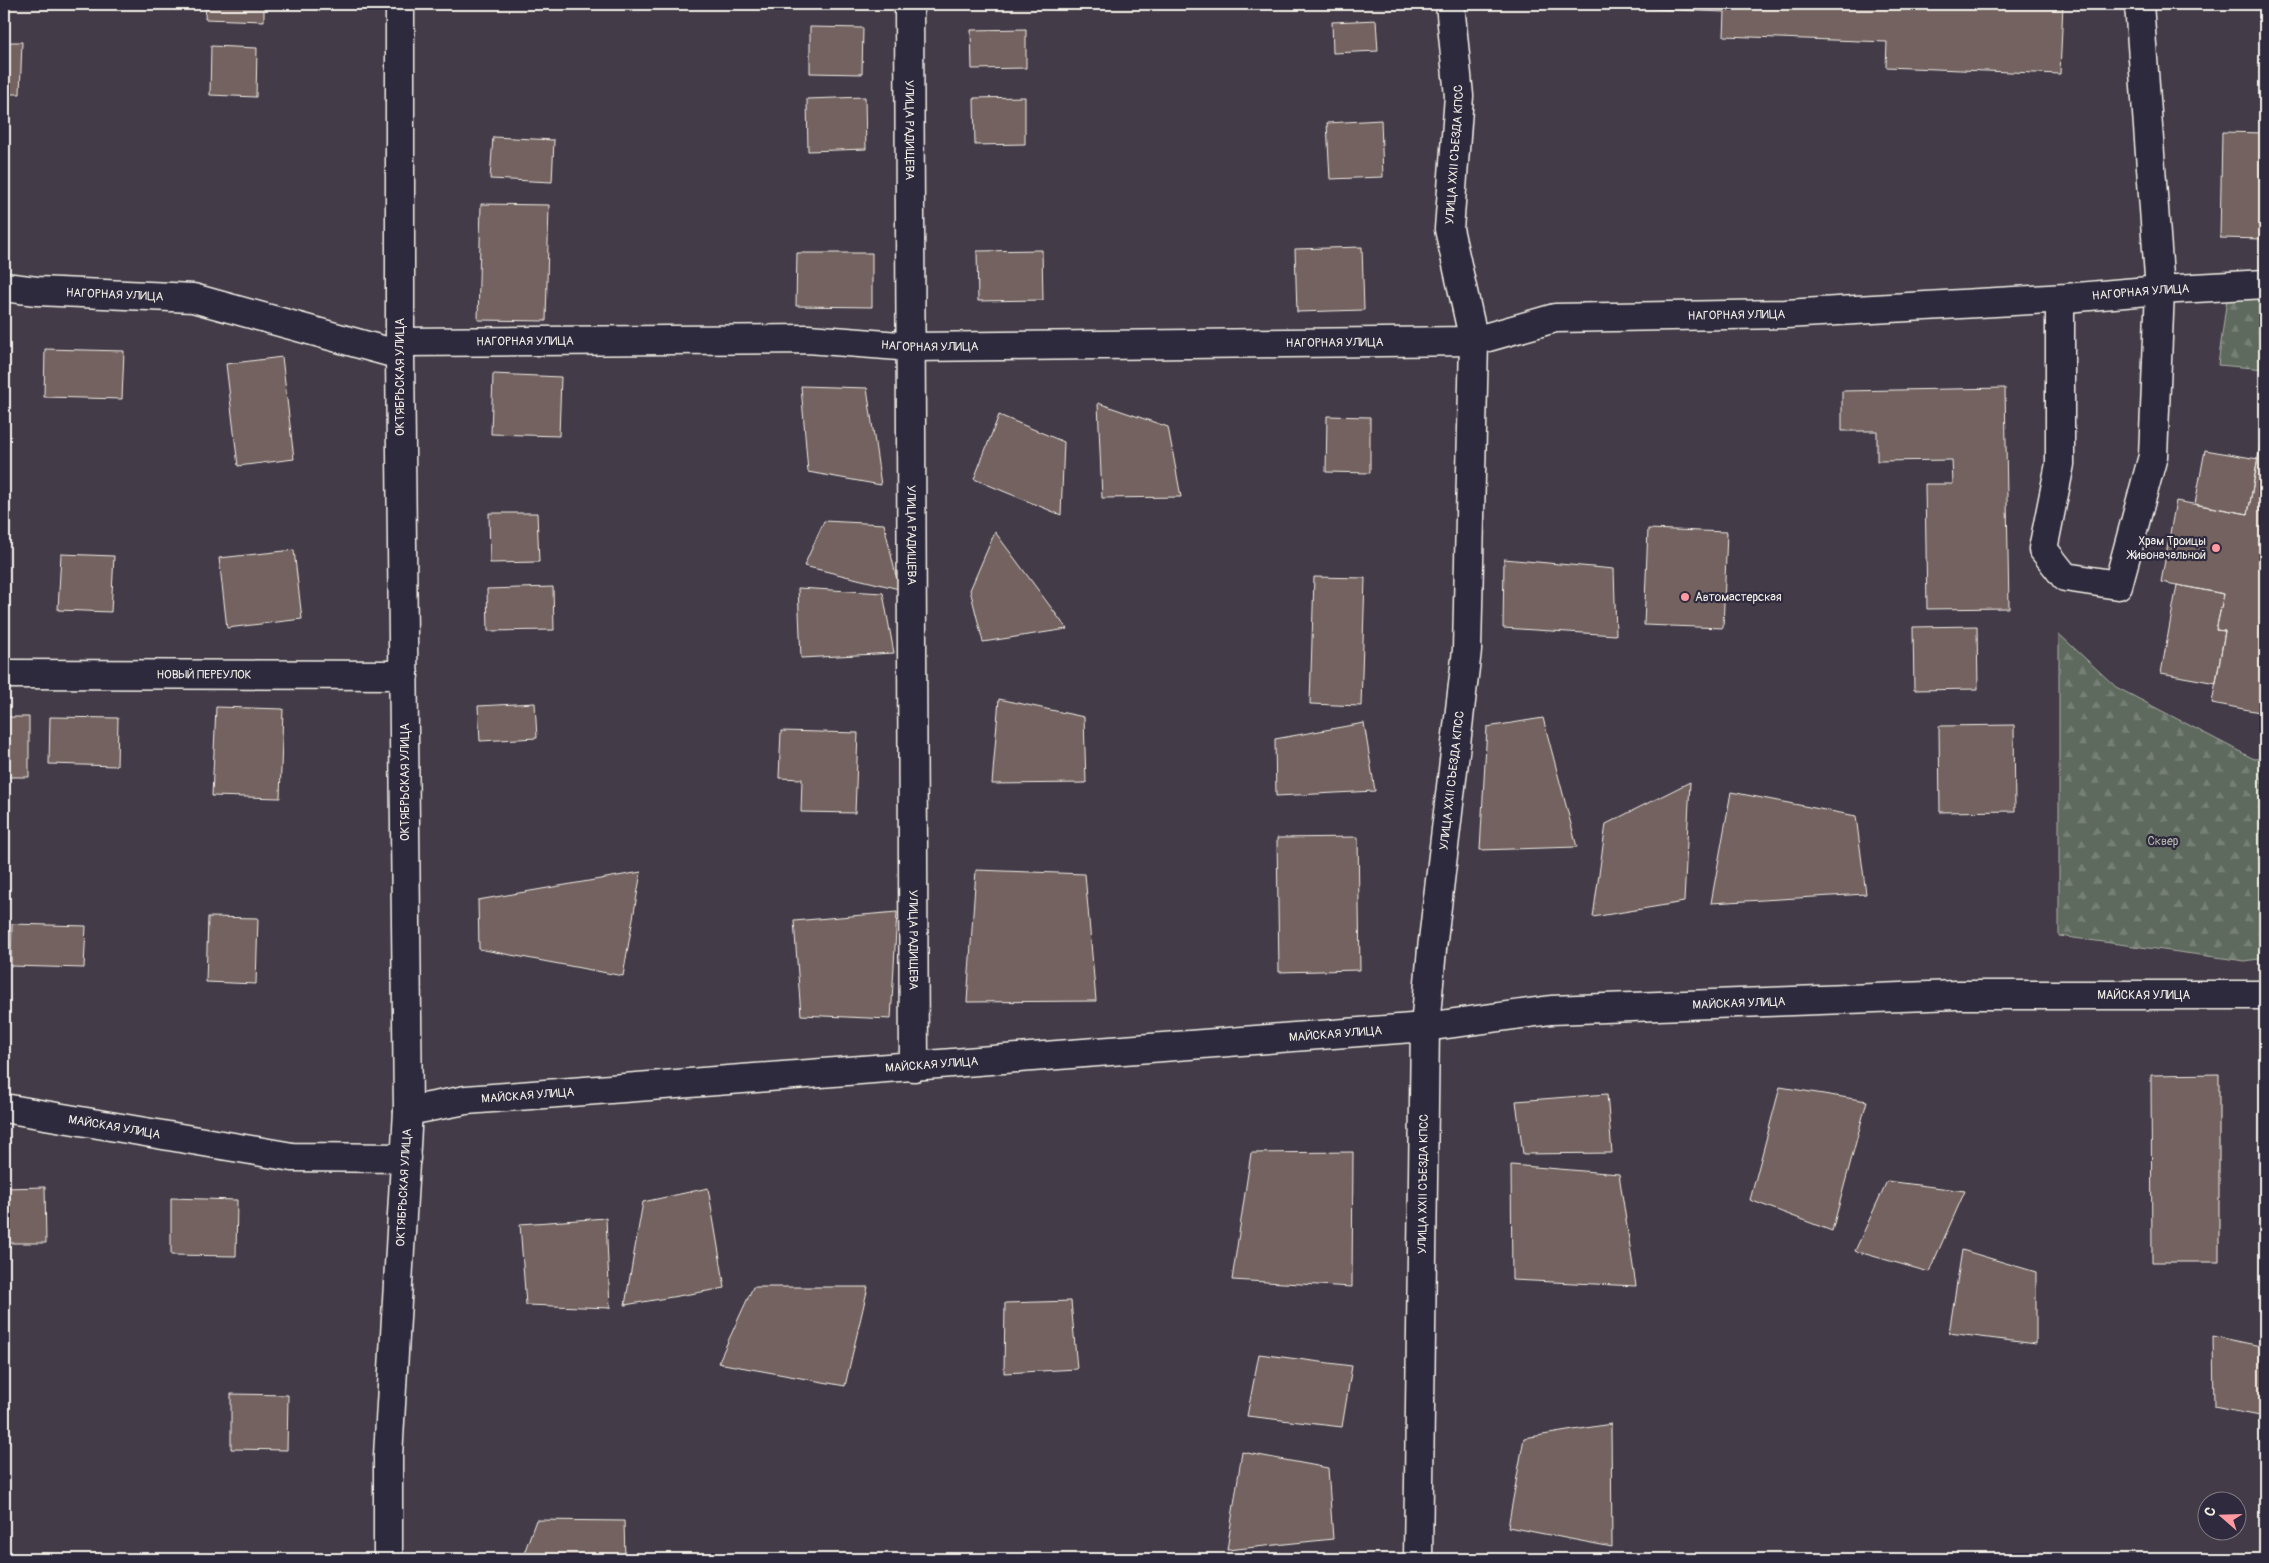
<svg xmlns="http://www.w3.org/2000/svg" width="2269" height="1563" font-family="Pangolin,sans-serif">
  <defs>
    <pattern id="forest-firs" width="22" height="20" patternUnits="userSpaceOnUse" patternTransform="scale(1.25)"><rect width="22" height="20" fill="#5f6a5f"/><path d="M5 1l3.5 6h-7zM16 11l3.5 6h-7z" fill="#778076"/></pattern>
  </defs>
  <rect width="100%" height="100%" fill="#433b48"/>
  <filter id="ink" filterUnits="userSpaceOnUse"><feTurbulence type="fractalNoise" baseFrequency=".02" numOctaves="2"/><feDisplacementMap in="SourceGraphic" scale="10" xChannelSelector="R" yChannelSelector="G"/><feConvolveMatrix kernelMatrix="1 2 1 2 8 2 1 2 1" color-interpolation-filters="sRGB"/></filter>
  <g filter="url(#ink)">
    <path fill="url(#forest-firs)" stroke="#aaaea4" d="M 2227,298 L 2265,298 L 2265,369 L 2218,365 Z
      M 2059,634 L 2116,687 L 2254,759 L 2265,758 L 2265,958 L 2245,961 L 2059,936 Z"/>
    <path fill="#736260" stroke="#f4f1e8" d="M 206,4 L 264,4 L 264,21 L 205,19 Z
      M 1580,4 L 2063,4 L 2060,74 L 1886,67 L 1887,42 L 1724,36 L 1725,12 L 1580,6 Z
      M 1376,20 L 1378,51 L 1333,53 L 1332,22 Z
      M 810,27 L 863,28 L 862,74 L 810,73 Z
      M 1026,29 L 1026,68 L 972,69 L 971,30 Z
      M 4,42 L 22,42 L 20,94 L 4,94 Z
      M 211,46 L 257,48 L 256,97 L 210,95 Z
      M 865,97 L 866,149 L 808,151 L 807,99 Z
      M 1025,97 L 1025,144 L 975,145 L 974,98 Z
      M 1381,120 L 1383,177 L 1330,179 L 1327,123 Z
      M 2222,132 L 2265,133 L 2265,239 L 2220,238 Z
      M 493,137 L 554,140 L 552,182 L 490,179 Z
      M 481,204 L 549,205 L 546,321 L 478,320 Z
      M 1362,247 L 1364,310 L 1297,312 L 1295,249 Z
      M 1042,250 L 1043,300 L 978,301 L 977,251 Z
      M 797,253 L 872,253 L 872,307 L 796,306 Z
      M 45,349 L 124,351 L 122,399 L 44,397 Z
      M 282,357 L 294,459 L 238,466 L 226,364 Z
      M 493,374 L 561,377 L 559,436 L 491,434 Z
      M 801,386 L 867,388 L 881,485 L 808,472 Z
      M 2005,388 L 2009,608 L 1927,609 L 1925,484 L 1953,484 L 1952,460 L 1877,461 L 1877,431 L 1842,431 L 1842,391 Z
      M 1098,403 L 1168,427 L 1181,497 L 1102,498 Z
      M 999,415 L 1064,442 L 1061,515 L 974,479 Z
      M 1327,416 L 1370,417 L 1370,473 L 1326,472 Z
      M 2260,446 L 2265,447 L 2265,713 L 2212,703 L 2225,631 L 2216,630 L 2224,594 L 2161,582 L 2176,501 L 2248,514 Z
      M 2205,450 L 2258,459 L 2248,514 L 2195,504 Z
      M 489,513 L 537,513 L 539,562 L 490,563 Z
      M 824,521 L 884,524 L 899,589 L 804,566 Z
      M 1648,529 L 1727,532 L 1723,628 L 1644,625 Z
      M 995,532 L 1067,629 L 983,642 L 970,590 Z
      M 294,550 L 302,619 L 227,628 L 219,558 Z
      M 61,554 L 114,556 L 111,612 L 58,610 Z
      M 1504,559 L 1614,569 L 1616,635 L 1503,628 Z
      M 1314,577 L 1365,578 L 1361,706 L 1310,704 Z
      M 2177,585 L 2224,594 L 2216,630 L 2225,631 L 2216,683 L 2161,673 Z
      M 553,587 L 554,630 L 488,631 L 487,589 Z
      M 798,588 L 883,593 L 894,653 L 801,658 Z
      M 1977,626 L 1978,689 L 1914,690 L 1913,627 Z
      M 999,699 L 1084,717 L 1086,783 L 992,784 Z
      M 535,703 L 537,738 L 480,741 L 478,706 Z
      M 216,707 L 283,709 L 280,798 L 212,796 Z
      M 4,717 L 29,717 L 29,777 L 4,777 Z
      M 50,717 L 118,718 L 117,766 L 49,764 Z
      M 1543,718 L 1577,847 L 1480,850 L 1487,727 Z
      M 1364,723 L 1375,791 L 1276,796 L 1275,739 Z
      M 2014,725 L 2015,811 L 1940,812 L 1939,726 Z
      M 781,731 L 858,733 L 855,813 L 801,812 L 802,779 L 779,778 Z
      M 1690,782 L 1684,902 L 1593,917 L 1606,824 Z
      M 1731,792 L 1856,816 L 1866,894 L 1711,903 Z
      M 1358,837 L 1360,970 L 1279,972 L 1277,838 Z
      M 976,870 L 1085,874 L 1096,1001 L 967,1002 Z
      M 641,872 L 623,976 L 479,949 L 478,900 Z
      M 897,912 L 891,1019 L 801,1015 L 794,921 Z
      M 208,917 L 258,918 L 256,984 L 206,982 Z
      M 12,924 L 86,926 L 84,968 L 11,966 Z
      M 2219,1074 L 2219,1262 L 2152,1262 L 2151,1075 Z
      M 1780,1087 L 1867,1101 L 1832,1231 L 1750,1200 Z
      M 1607,1094 L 1612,1153 L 1523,1154 L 1516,1101 Z
      M 1353,1152 L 1352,1287 L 1232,1280 L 1251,1153 Z
      M 1511,1165 L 1619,1174 L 1636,1286 L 1512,1280 Z
      M 1887,1181 L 1965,1191 L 1929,1272 L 1855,1251 Z
      M 45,1187 L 46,1243 L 4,1243 L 4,1188 Z
      M 708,1188 L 725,1288 L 625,1305 L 643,1202 Z
      M 171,1198 L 237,1200 L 236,1256 L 171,1255 Z
      M 606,1218 L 610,1308 L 526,1305 L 520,1224 Z
      M 1962,1250 L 2036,1272 L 2036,1344 L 1949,1333 Z
      M 753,1287 L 868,1287 L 845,1386 L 718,1363 Z
      M 1071,1301 L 1077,1369 L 1004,1373 L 1005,1303 Z
      M 2213,1336 L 2265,1347 L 2265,1417 L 2214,1407 Z
      M 1259,1354 L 1352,1366 L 1342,1427 L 1247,1416 Z
      M 231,1394 L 288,1395 L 287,1450 L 231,1449 Z
      M 1611,1424 L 1612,1547 L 1508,1527 L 1524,1438 Z
      M 1242,1452 L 1328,1468 L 1333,1539 L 1227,1550 Z
      M 536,1520 L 624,1521 L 625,1559 L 522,1559 Z"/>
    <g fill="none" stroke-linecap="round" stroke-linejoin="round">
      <g stroke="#f4f1e8" stroke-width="31">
        <g id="minor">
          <path id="s1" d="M 909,4 L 914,1067"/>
          <path id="s2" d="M 4,287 L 37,291 L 193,298 L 400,355"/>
          <path d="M 2060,299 L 2060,464 L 2043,549 L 2065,577 L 2118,585 L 2153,456 L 2160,290 L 2139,4"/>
          <path id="s3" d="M 400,342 L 808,339 L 912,347 L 1474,341 L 1555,318 L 1785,314 L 2066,298 L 2160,290 L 2265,284"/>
          <path id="s4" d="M 4,674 L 404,675"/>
          <path id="s5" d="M 4,1108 L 292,1157 L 406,1158"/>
          <path id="s6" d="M 408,1111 L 466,1100 L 1425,1027 L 1551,1010 L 1956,995 L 2265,995"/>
          <path id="s7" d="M 388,1559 L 388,1456 L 408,1111 L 400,355 L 400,4"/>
          <path id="s8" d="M 1418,1559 L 1425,1027 L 1432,949 L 1467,650 L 1474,341 L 1449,229 L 1459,96 L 1450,4"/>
        </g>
      </g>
      <use href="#minor" stroke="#2f2a3d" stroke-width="28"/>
    </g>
  </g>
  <g fill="#ff9aa2" stroke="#2f2a3d" stroke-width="2">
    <circle cx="2216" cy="548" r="5"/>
    <circle cx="1685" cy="597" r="5"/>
  </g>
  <g text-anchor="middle" stroke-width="4.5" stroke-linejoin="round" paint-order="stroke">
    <g font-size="12" fill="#f4f1e8" stroke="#2f2a3d">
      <text dy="4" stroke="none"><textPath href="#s1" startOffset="126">УЛИЦА РАДИЩЕВА</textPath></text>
      <text dy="4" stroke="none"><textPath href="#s8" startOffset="1410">УЛИЦА XXII СЪЕЗДА КПСС</textPath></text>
      <text dy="4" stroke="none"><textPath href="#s3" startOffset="1745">НАГОРНАЯ УЛИЦА</textPath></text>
      <text dy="4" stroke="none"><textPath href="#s2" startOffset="111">НАГОРНАЯ УЛИЦА</textPath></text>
      <text dy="4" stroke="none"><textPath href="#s3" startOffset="1340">НАГОРНАЯ УЛИЦА</textPath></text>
      <text dy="4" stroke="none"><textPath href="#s3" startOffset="125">НАГОРНАЯ УЛИЦА</textPath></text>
      <text dy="4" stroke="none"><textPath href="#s3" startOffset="935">НАГОРНАЯ УЛИЦА</textPath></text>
      <text dy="4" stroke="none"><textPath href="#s3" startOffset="530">НАГОРНАЯ УЛИЦА</textPath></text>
      <text transform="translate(400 377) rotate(-90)" y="4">ОКТЯБРЬСКАЯ УЛИЦА</text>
      <text dy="4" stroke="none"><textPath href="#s1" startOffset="531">УЛИЦА РАДИЩЕВА</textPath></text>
      <text dy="4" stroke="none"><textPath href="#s4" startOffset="200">НОВЫЙ ПЕРЕУЛОК</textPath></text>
      <text dy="4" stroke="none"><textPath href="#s8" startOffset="780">УЛИЦА XXII СЪЕЗДА КПСС</textPath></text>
      <text transform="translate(405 782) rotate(-90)" y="4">ОКТЯБРЬСКАЯ УЛИЦА</text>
      <text dy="4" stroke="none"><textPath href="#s1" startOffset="936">УЛИЦА РАДИЩЕВА</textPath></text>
      <text dy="4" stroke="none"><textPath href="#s6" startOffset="1741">МАЙСКАЯ УЛИЦА</textPath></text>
      <text dy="4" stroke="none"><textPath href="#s6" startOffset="1336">МАЙСКАЯ УЛИЦА</textPath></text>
      <text dy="4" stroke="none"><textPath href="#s6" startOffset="931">МАЙСКАЯ УЛИЦА</textPath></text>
      <text dy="4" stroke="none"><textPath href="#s6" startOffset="526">МАЙСКАЯ УЛИЦА</textPath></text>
      <text dy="4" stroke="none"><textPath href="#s6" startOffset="121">МАЙСКАЯ УЛИЦА</textPath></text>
      <text dy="4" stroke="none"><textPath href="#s5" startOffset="112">МАЙСКАЯ УЛИЦА</textPath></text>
      <text dy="4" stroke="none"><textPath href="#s8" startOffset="375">УЛИЦА XXII СЪЕЗДА КПСС</textPath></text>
      <text dy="4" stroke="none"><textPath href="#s7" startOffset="372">ОКТЯБРЬСКАЯ УЛИЦА</textPath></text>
    </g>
    <g font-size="12" fill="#f4f1e8" stroke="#2f2a3d" text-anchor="end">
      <text x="2206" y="545">Храм Троицы<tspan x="2206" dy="14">Живоначальной</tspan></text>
      <text x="1695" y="601" text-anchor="start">Автомастерская</text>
    </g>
    <g font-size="12" fill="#b1b4aa" stroke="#2f2a3d">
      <text x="2163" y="845">Сквер</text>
    </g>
  </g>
  <rect width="2269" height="1563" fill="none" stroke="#2f2a3d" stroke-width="20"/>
  <rect x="10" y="10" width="2249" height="1543" fill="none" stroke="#f4f1e8" stroke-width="2" filter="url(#ink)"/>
  <g transform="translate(2222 1516) rotate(290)"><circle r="24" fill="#2f2a3d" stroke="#7e7a81"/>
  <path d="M0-4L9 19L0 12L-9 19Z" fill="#ff9aa2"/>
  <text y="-8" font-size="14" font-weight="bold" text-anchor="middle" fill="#f4f1e8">С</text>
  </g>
</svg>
